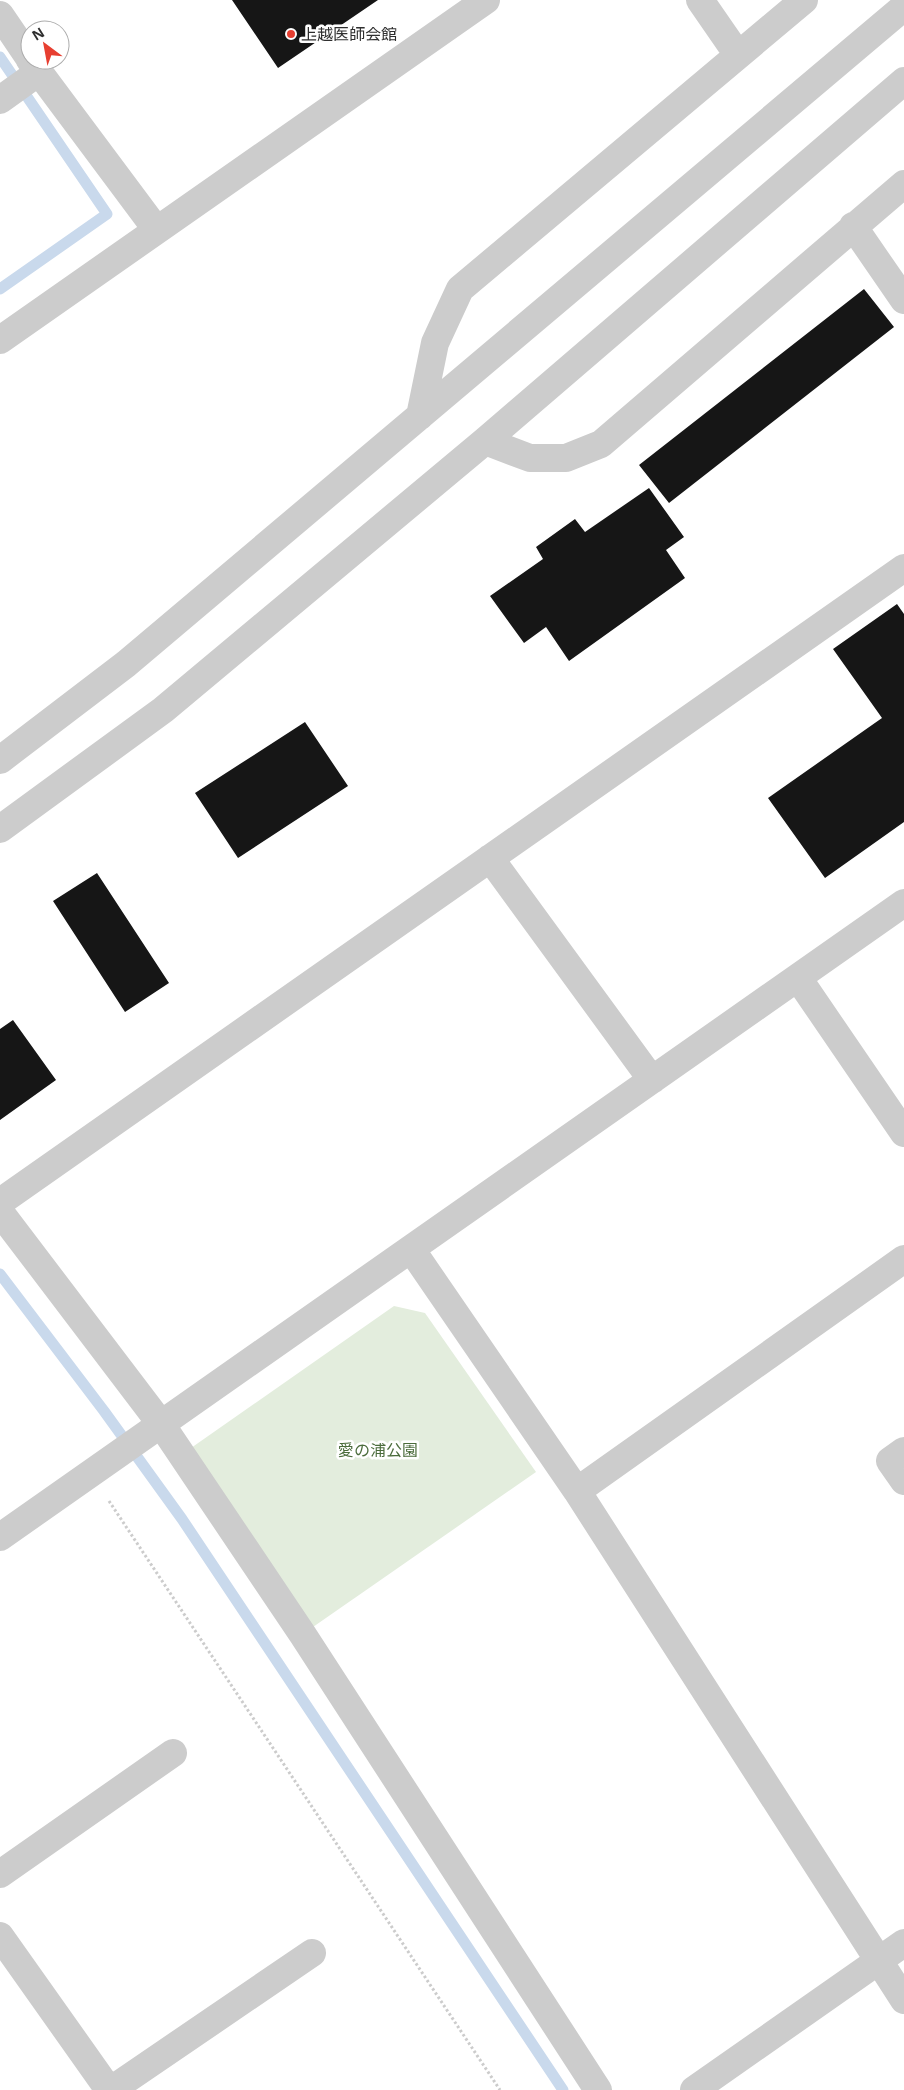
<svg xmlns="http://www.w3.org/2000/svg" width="904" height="2090" font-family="'Open Sans','Noto Sans JP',sans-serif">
  <rect width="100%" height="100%" fill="#fff"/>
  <path fill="#e3eddd" d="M 394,1306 L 425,1313 L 536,1472 L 313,1627 L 191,1448 Z"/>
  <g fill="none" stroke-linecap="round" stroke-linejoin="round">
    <path stroke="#c9d9ec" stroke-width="11" d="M 0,57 L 107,214 L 0,289
      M 0,1274 L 104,1411 L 182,1519 L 563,2090"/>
  </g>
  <path fill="#161616" d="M 232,0 L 378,0 L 278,68 Z
    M 864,289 L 894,327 L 669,503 L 639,465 Z
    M 649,488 L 684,537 L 666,550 L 685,578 L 569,661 L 546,627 L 524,643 L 490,596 L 543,559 L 536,547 L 575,519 L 585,532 Z
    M 897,604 L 904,614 L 904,822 L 825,878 L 768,798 L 882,718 L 833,649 Z
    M 305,722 L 348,786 L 238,858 L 195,793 Z
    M 97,873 L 169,983 L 125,1012 L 53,901 Z
    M 13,1020 L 56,1080 L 0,1120 L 0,1029 Z"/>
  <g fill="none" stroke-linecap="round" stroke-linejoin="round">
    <path stroke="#ccc" stroke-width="3" stroke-dasharray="2.5 2.5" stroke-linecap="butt" d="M 109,1501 L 500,2090"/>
    <path stroke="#ccc" stroke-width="28" d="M 700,0 L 738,55
      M 0,15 L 30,59
      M 30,60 L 156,229
      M 0,100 L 39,72
      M 853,226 L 904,300
      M 0,340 L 486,0
      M 420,416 L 435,343 L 460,289 L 804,0
      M 485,441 L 530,458 L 566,458 L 601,444 L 904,184
      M 0,760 L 126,664 L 904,7
      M 0,829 L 163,710 L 485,441 L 904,81
      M 490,858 L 652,1080
      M 798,978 L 904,1133
      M 0,1202 L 904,568
      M 0,1212 L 161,1424 L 303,1635 L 598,2090
      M 411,1249 L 577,1491 L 904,2000
      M 904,1451 L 890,1461 L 904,1481
      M 577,1491 L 904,1259
      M 0,1537 L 904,903
      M 0,1874 L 173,1753
      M 0,1936 L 109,2090
      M 111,2090 L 312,1953
      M 694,2090 L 904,1943"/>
  </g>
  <circle fill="#e73f31" stroke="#fff" stroke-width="2" cx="291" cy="34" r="5"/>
  <g text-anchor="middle" stroke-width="5" stroke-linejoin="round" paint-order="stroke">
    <g font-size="16" fill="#2f2f2f" stroke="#fff" text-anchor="start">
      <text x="301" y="40">上越医師会館</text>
    </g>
    <g font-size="16" fill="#4b6c3c" stroke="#fff">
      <text x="378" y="1456">愛の浦公園</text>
    </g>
  </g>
  <g transform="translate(45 45) rotate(328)"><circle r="24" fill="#ffffff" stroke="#acacac"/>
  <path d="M0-4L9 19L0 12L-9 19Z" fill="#e73f31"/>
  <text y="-8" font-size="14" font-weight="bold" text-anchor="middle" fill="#2f2f2f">N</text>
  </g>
</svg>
